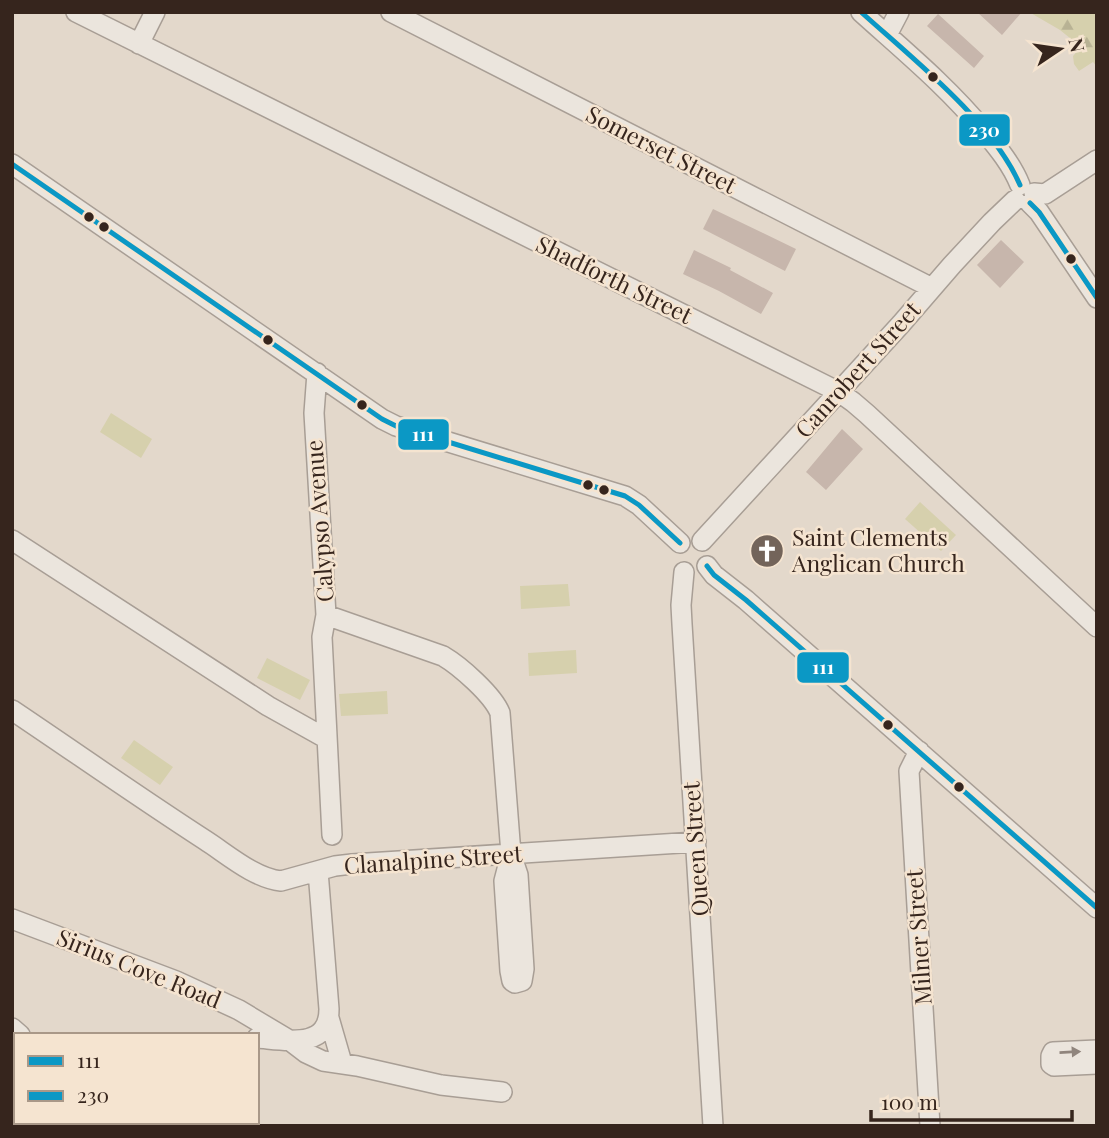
<svg xmlns="http://www.w3.org/2000/svg" width="1109" height="1138" font-family="'Playfair Display',serif">
  <defs>
    <pattern id="forest-firs" width="22" height="20" patternUnits="userSpaceOnUse" patternTransform="scale(1.75)"><rect width="22" height="20" fill="#d6d0ad"/><path d="M5 1l3.5 6h-7zM16 11l3.5 6h-7z" fill="#b8b294"/></pattern>
  </defs>
  <rect width="100%" height="100%" fill="#e3d8cb"/>
  <path fill="url(#forest-firs)" d="M 1029,12 L 1097,12 L 1097,67 L 1093,62 L 1079,71 L 1074,64 L 1073,56 L 1081,47 L 1060,30 Z"/>
  <path fill="#d6d0ad" d="M 111,413 L 152,439 L 141,458 L 100,432 Z
    M 920,502 L 956,535 L 941,551 L 905,519 Z
    M 568,584 L 570,606 L 521,609 L 520,586 Z
    M 576,650 L 577,673 L 529,676 L 528,653 Z
    M 267,658 L 310,680 L 300,700 L 257,678 Z
    M 387,691 L 388,714 L 341,716 L 339,694 Z
    M 134,740 L 173,767 L 160,785 L 121,758 Z"/>
  <path fill="#c7b6ac" d="M 977,12 L 1022,12 L 1002,35 Z
    M 938,14 L 984,56 L 974,68 L 927,26 Z
    M 713,209 L 796,249 L 785,271 L 703,229 Z
    M 1001,240 L 1024,262 L 1000,288 L 977,265 Z
    M 694,250 L 731,268 L 730,270 L 773,293 L 761,314 L 719,291 L 683,274 Z
    M 842,429 L 863,449 L 826,490 L 806,472 Z"/>
  <g fill="none" stroke-linecap="round" stroke-linejoin="round">
    <g stroke="#a89e95" stroke-width="22">
      <path id="minor" d="M 76,12 L 839,392 L 853,402 L 867,414 L 1097,627
        M 391,12 L 932,288
        M 861,12 C 903,50 948,87 984,131 C 998,148 1012,165 1020,185
        M 887,35 L 899,12
        M 139,44 L 155,12
        M 12,164 L 382,419 L 396,426 L 625,496 L 639,505 L 680,543
        M 1034,193 L 1045,194 L 1097,160
        M 1030,203 L 1039,212 L 1097,298
        M 317,373 L 314,413 L 326,615 L 443,656 C 460,666 493,695 500,713 L 511,854 L 518,875 L 524,969 L 522,981 L 515,983 L 512,981 L 510,971 L 504,881 L 511,854
        M 12,540 L 268,706 L 327,739
        M 702,541 L 901,324 L 952,265 L 992,222 L 1015,200
        M 707,566 L 714,575 L 746,600 L 1097,908
        M 684,572 L 681,605 L 682,624 L 713,1126
        M 326,615 L 322,637 L 332,835
        M 12,710 C 76,753 140,798 205,840 C 227,854 254,878 281,881 L 335,866 L 352,864 L 696,842
        M 919,751 L 909,771 L 930,1126
        M 12,919 L 176,981 L 239,1010 L 289,1040 L 306,1053 L 323,1061 L 357,1066 L 441,1085 L 502,1092
        M 329,1018 L 342,1063
        M 12,1028 L 20,1035
        M 257,1038 C 285,1040 329,1050 329,1009 L 318,871
        M 1097,1050 L 1053,1052 L 1051,1056 L 1051,1064 L 1054,1066 L 1097,1064
        M 12,1064 L 16,1057
        M 12,1093 L 14,1126"/>
    </g>
    <use href="#minor" stroke="#ebe5dd" stroke-width="19"/>
    <g stroke="#f5e4d0" stroke-width="10">
      <path id="bus-1" d="M 12,164 L 382,419 L 396,426 L 625,496 L 639,505 L 680,543
        M 707,566 L 714,575 L 746,600 L 1097,908"/>
    </g>
    <g stroke="#f5e4d0" stroke-width="10">
      <path id="bus-2" d="M 861,12 C 913,59 992,121 1020,185
        M 1030,203 L 1039,212 L 1097,298"/>
    </g>
    <use href="#bus-1" stroke="#0b98c5" stroke-width="5"/>
    <use href="#bus-2" stroke="#0b98c5" stroke-width="5"/>
  </g>
  <defs><path id="oneway-solid" d="M-6-.8H1V-3.2L6.5 0L1 3.2V.8H-6Z" transform="scale(1.75)"/></defs>
  <use fill="#90857d" href="#oneway-solid" transform="translate(1070 1052) rotate(-3)"/>
  <defs>
    <g id="church-disc" transform="scale(1.75)"><circle r="9.5" fill="#73645a" stroke="#f5e4d0"/><path d="M-1.2-6h2.4v3.5h3.3v2.4h-3.3V6h-2.4V-.1h-3.3v-2.4h3.3Z" fill="#fff"/></g>
  </defs>
  <g fill-rule="evenodd">
    <use href="#church-disc" x="767" y="551"/>
  </g>
  <g fill="#36251d" stroke="#f5e4d0" stroke-width="2.5">
    <circle cx="933" cy="77" r="6"/>
    <circle cx="89" cy="217" r="6"/>
    <circle cx="104" cy="227" r="6"/>
    <circle cx="1071" cy="259" r="6"/>
    <circle cx="268" cy="340" r="6"/>
    <circle cx="362" cy="405" r="6"/>
    <circle cx="588" cy="485" r="6"/>
    <circle cx="604" cy="490" r="6"/>
    <circle cx="888" cy="725" r="6"/>
    <circle cx="959" cy="787" r="6"/>
  </g>
  <g text-anchor="middle" stroke-width="5" stroke-linejoin="round" paint-order="stroke">
    <g font-size="23" fill="#36251d" stroke="#f5e4d0">
      <text transform="translate(661 150) rotate(27)" y="8">Somerset Street</text>
      <text transform="translate(614 280) rotate(26)" y="8">Shadforth Street</text>
      <text transform="translate(858 370) rotate(-48)" y="8">Canrobert Street</text>
      <text transform="translate(320 521) rotate(-94)" y="8">Calypso Avenue</text>
      <text transform="translate(696 849) rotate(-94)" y="8">Queen Street</text>
      <text transform="translate(433 860) rotate(-4)" y="8">Clanalpine Street</text>
      <text transform="translate(919 937) rotate(-94)" y="8">Milner Street</text>
      <text transform="translate(139 969) rotate(22)" y="8">Sirius Cove Road</text>
    </g>
    <g font-size="23" fill="#36251d" stroke="#f5e4d0" text-anchor="start">
      <text x="792" y="546">Saint Clements<tspan x="792" dy="26">Anglican Church</tspan></text>
    </g>
  </g>
  <g stroke="#f5e4d0" stroke-width="2.5">
    <rect x="958" y="113" width="53" height="34" rx="7" fill="#0b98c5"/>
    <rect x="397" y="418" width="53" height="33" rx="7" fill="#0b98c5"/>
    <rect x="796" y="651" width="54" height="33" rx="7" fill="#0b98c5"/>
  </g>
  <g font-size="19" text-anchor="middle" font-weight="bold" fill="#fff">
    <text x="984" y="137">230</text>
    <text x="423" y="441">111</text>
    <text x="823" y="674">111</text>
  </g>
  <rect width="1109" height="1138" fill="none" stroke="#36251d" stroke-width="28"/>
  <rect x="14" y="1033" width="245" height="91" fill="#f5e4d0" stroke="#a99888" stroke-width="2"/>
  <rect x="28" y="1056" width="35" height="10" fill="#0b98c5" stroke="#a99888" stroke-width="2"/>
  <text x="77" y="1068" font-size="21" fill="#36251d">111</text>
  <rect x="28" y="1091" width="35" height="10" fill="#0b98c5" stroke="#a99888" stroke-width="2"/>
  <text x="77" y="1103" font-size="21" fill="#36251d">230</text>
  <g transform="translate(1060 49) rotate(77)" stroke="#f5e4d0" stroke-width="5" paint-order="stroke">
  <path d="M0-5L12 26L0 18L-12 26Z" fill="#36251d"/>
  <text y="-10" font-size="19" font-weight="bold" text-anchor="middle" fill="#36251d">N</text>
  </g>
  <path d="M871 1110v10h201v-10" fill="none" stroke="#36251d" stroke-width="3.5"/>
  <text x="881" y="1110" font-size="21" fill="#36251d" stroke="#f5e4d0" stroke-width="5" paint-order="stroke">100 m</text>
</svg>
